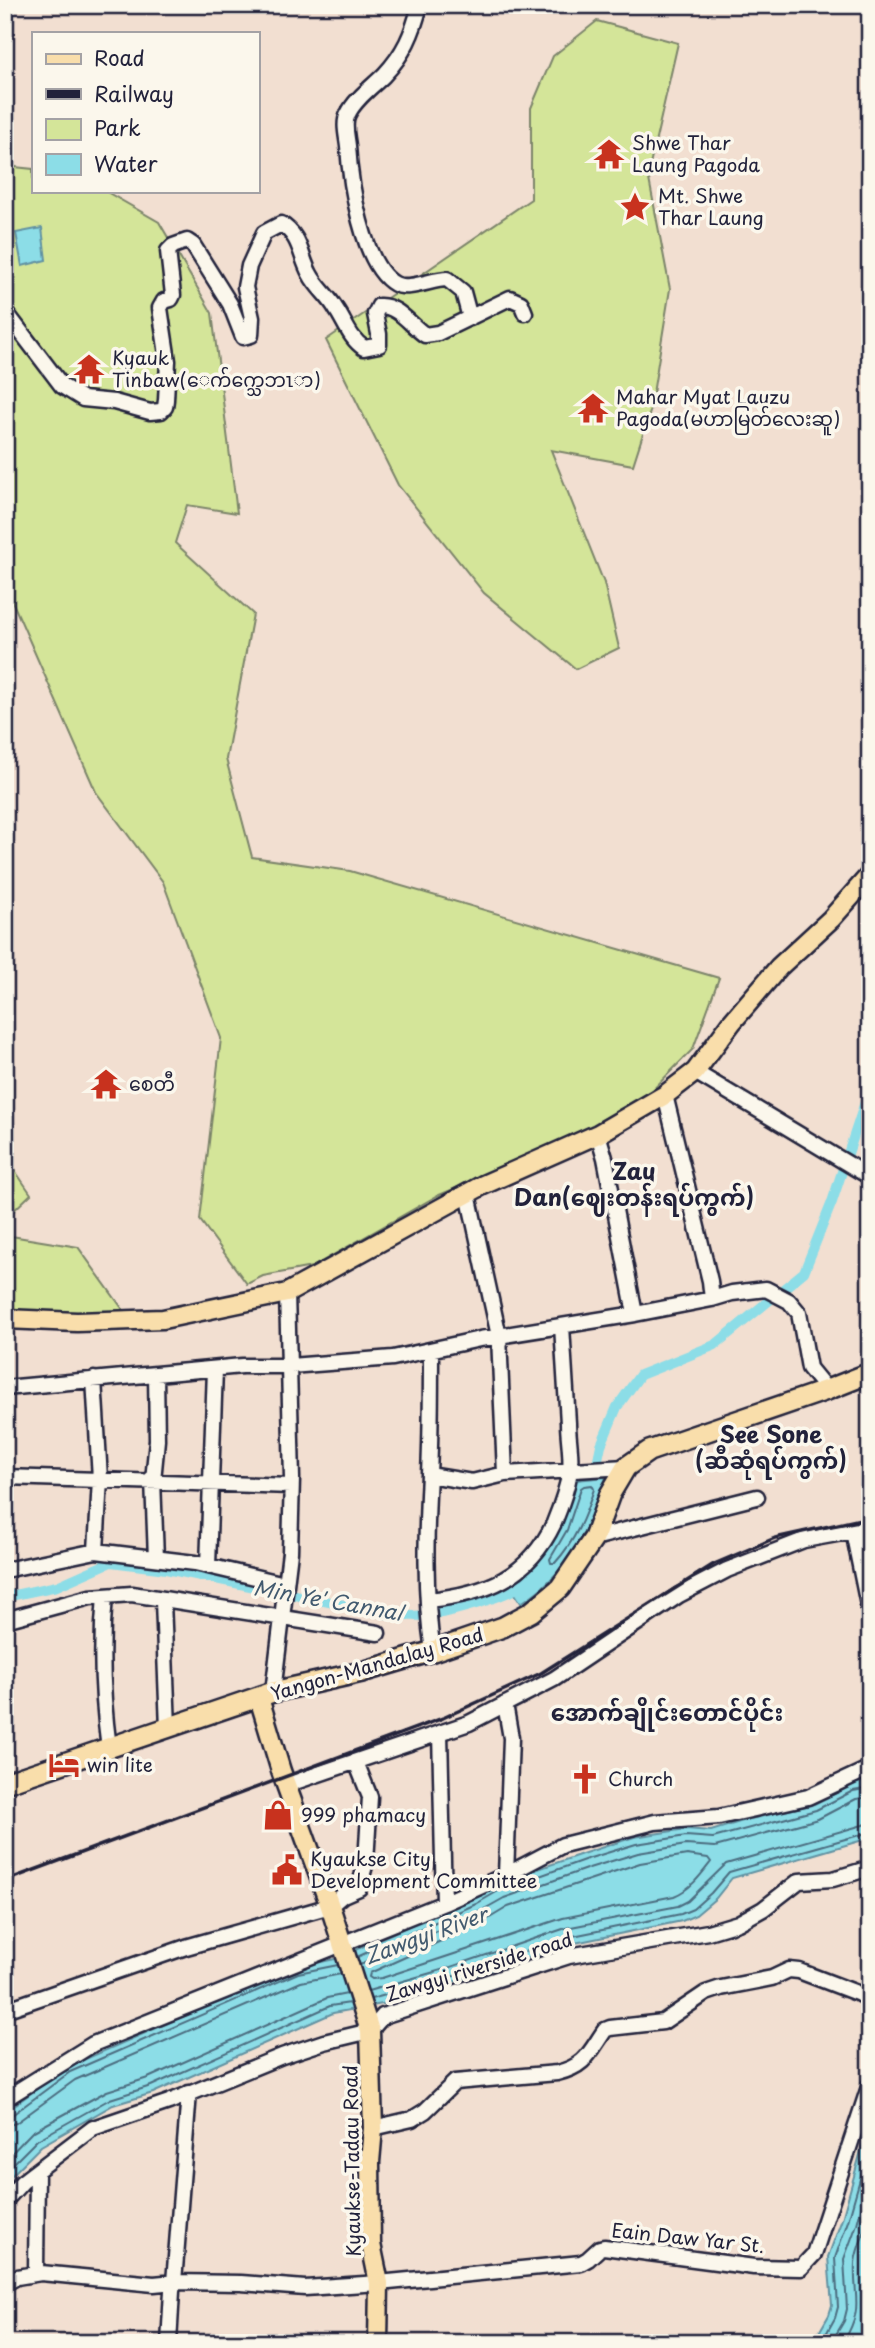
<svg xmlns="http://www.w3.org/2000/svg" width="875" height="2348" font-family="'Playpen Sans','Noto Sans Myanmar',sans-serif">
  <rect width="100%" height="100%" fill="#f2dfd1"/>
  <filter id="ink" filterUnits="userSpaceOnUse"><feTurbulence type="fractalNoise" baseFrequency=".0143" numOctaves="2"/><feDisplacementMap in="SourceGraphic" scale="14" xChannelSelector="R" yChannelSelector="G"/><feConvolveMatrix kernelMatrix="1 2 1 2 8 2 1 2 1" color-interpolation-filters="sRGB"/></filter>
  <g filter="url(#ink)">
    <path fill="#d4e599" stroke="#7b846a" stroke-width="2" d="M 597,21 L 678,43 L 648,174 L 670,289 L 650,412 L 633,465 L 551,450 L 604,583 L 619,648 L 576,669 L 484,593 L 398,485 L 326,340 L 531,199 L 531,108 L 553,56 Z
      M 5,166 L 33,169 L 33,191 L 105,191 L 159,222 L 212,313 L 237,513 L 187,505 L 175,543 L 253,614 L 226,759 L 252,857 L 350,871 L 719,978 L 693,1049 L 627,1116 L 437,1196 L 312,1267 L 263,1276 L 247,1284 L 200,1220 L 221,1038 L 163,882 L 96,792 L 5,585 Z
      M 5,1156 L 31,1194 L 5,1219 Z
      M 5,1235 L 78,1247 L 124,1311 L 18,1324 L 5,1320 Z"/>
    <path fill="#8cdde7" stroke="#6292a2" stroke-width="2" d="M 42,228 L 46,260 L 22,266 L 16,233 Z
      M 606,1477 C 588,1528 570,1573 521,1603 L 511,1588 C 549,1555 563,1528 576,1480 Z
      M 870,1781 L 870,1838 L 732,1878 L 716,1898 L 696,1915 L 682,1921 L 570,1944 L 388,2003 L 333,2013 L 153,2093 L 113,2105 L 41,2146 L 5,2182 L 5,2112 L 67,2067 L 297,1967 L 335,1959 L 473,1897 L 497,1883 L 585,1853 L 634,1837 L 686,1829 L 711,1831 L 746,1820 L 814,1804 L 843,1790 L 850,1784 Z
      M 870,2119 L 870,2330 L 866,2343 L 813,2343 L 829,2315 L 832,2305 L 828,2257 L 842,2219 Z"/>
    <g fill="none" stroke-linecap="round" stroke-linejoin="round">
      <path stroke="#4c6d80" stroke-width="2" d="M 584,1486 L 592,1485 L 594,1489 C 585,1517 575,1541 555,1563 L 551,1563 L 550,1559 L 567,1530 L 581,1488 Z
        M 687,1855 L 708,1858 L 711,1862 C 701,1875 690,1890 674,1896 L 563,1918 L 382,1978 L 372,1979 L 369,1977 L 370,1973 L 483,1922 L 508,1907 L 640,1863 Z
        M 357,1957 L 476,1904 L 500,1890 L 587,1859 L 636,1844 L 686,1836 L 713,1838 L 816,1810 L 853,1791 L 870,1788
        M 360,1965 L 479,1912 L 504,1898 L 589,1868 L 638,1853 L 686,1845 L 715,1847 L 818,1819 L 856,1799 L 870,1797
        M 368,1991 L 445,1969 L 566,1928 L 678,1906 L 688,1901 L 726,1864 L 870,1823
        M 371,1999 L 448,1978 L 568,1937 L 681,1914 L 693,1909 L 711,1893 L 729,1872 L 870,1832
        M 5,2117 L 12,2115 L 70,2072 L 298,1973 L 338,1965
        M 5,2126 L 16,2123 L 75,2080 L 301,1982 L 341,1974
        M 5,2160 L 32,2132 L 107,2091 L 148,2078 L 327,1998 L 347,1994
        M 5,2172 L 37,2140 L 110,2099 L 151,2086 L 330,2006 L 350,2003
        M 821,2343 L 835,2318 L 838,2307 L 835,2258 L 848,2221 L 870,2144
        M 831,2343 L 844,2321 L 847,2309 L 844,2259 L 857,2224 L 870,2174
        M 843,2343 C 865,2305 853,2301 855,2263 C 856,2248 866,2231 870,2216"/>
      <path stroke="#8cdde7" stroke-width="10" d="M 595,1473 L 601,1445 L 617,1407 L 640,1375 L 715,1345 L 804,1272 L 832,1202 L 870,1087
        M 5,1597 L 57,1586 L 111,1562 L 166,1569 L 393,1615 C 404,1615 416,1617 427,1615 C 449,1613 506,1597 523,1584"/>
      <g stroke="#22223b" stroke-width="19">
        <path id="minor" d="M 420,5 C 413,33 404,54 384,75 C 372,87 355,99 348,114 C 343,123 347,136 348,146 C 350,180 362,266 395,284 C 408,291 432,279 447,279 L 463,292 L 470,318
          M 5,311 L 62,386 L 83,399 L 114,402 L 150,412 L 161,411 L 165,407 L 166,400 L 168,361 L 160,308 L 164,301 L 171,299 L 173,295 L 168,251 L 173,246 L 187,241 L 193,245 L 230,304 L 243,337 L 251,335 L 252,318 L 245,287 L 249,266 L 264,233 L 281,224 C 301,236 300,256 310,274 C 317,288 329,296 336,309 C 345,322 350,339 364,348 L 379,345 L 379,334 L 375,314 L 379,306 C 398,305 410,325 425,335 L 438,333 L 510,298 L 521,303 L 525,313
          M 695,1072 L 870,1177
          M 665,1095 L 710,1281 L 712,1299
          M 598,1134 L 605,1158 L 635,1314
          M 468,1194 L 499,1336 L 505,1474
          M 431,1350 C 431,1391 431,1432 429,1474 C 426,1532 424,1593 433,1651
          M 156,1374 L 157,1440 L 153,1480 L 156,1558
          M 94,1379 L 100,1479 L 96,1551
          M 5,1388 L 242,1366 L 290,1366 L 393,1358 L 480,1339 L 635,1314 L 712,1299 L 732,1293 L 766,1289 L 789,1301 L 799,1313 L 809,1368 L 827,1390
          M 429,1475 L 472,1482 L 505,1474 L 626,1467
          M 5,1477 L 291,1486
          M 853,1531 L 870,1615
          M 594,1538 L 757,1497
          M 208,1566 L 215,1369
          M 5,1570 L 96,1551 L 195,1563 L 285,1584
          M 105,1596 C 100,1648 102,1697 109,1748
          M 428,1600 C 486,1594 528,1578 554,1523 C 561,1506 567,1489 570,1471 C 572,1456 568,1438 568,1423 C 566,1391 564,1358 562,1326
          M 163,1601 L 168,1728
          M 5,1620 L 90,1597 L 132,1594 L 378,1633
          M 273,1692 L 290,1552 L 292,1478 L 287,1293
          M 505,1704 L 511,1738 L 506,1875
          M 440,1733 L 444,1903
          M 286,1785 L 469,1723 L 554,1679 L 679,1595 L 727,1570 L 804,1540 L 870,1528
          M 5,2010 L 186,1947 L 330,1906 L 343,1895 L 359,1888 L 366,1862 L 370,1797 L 356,1762
          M 5,2099 L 93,2044 L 444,1903 L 506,1875 L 563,1845 L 655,1822 L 719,1817 L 808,1797 L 870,1768
          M 373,2128 L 412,2119 L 425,2111 L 455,2082 L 557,2073 C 586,2066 589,2053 605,2030 L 610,2028 L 663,2022 L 706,1993 L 721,1988 L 772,1978 L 789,1970 L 799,1971 L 870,1998
          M 5,2201 L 22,2182 L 93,2128 L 169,2102 L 282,2056 L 324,2042 L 370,2031 L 383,2016 L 569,1956 L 708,1932 L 738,1923 L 763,1909 L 799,1881 L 833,1879 L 870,1868
          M 36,2273 L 37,2171
          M 6,2283 L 17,2277 L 41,2273 L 154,2284 L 174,2282 L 189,2093
          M 169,2343 L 172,2291 L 174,2282 L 241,2283 L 305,2288 L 379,2283 L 581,2263 L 588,2259 L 600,2248 L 604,2247 L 754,2267 L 801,2268 L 814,2254 L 870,2084"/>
      </g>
      <g stroke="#22223b" stroke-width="23">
        <path id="major" d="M 5,1319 L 77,1322 L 163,1319 L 287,1293 L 483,1185 L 598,1134 L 665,1095 L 695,1072 L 732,1022 L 779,967 L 831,919 L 870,875
          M 259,1698 L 281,1771 L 330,1906 L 370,2031 L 373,2128 L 370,2162 L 371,2244 L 379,2283 L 378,2343"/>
      </g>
      <g stroke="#22223b" stroke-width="24">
        <path id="highway" d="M 5,1783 L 273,1692 L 362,1672 L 433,1651 L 503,1627 L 531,1612 L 560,1588 L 594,1538 L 610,1494 L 626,1467 L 649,1451 L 827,1390 L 870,1373"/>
      </g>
      <use href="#minor" stroke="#fbf7ec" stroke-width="14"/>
      <use href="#major" stroke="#f9deab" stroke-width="18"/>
      <use href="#highway" stroke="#f9deab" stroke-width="19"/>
      <path stroke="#22223b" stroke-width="3.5" d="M 5,1881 L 443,1718 L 541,1673 L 714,1564 L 775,1538 L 870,1517"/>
    </g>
  </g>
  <defs>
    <g id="temple-bare" transform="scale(2.415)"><path d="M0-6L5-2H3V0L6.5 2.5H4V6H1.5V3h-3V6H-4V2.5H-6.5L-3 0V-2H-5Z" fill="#c8321e" stroke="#fbf7ec" stroke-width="2.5" paint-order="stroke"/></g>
    <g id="sight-bare" transform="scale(2.415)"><path d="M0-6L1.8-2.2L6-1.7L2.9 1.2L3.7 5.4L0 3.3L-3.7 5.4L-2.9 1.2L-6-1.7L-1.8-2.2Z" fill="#c8321e" stroke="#fbf7ec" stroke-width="2.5" paint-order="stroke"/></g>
    <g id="hotel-bare" transform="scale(2.415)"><path d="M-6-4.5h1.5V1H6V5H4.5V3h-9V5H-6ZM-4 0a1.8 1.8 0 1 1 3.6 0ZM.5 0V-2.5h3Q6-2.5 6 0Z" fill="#c8321e" stroke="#fbf7ec" stroke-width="2.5" paint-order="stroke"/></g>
    <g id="church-bare" transform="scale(2.415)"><path d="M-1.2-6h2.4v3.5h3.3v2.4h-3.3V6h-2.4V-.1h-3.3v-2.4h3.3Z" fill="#c8321e" stroke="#fbf7ec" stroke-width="2.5" paint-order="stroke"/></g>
    <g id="shop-bare" transform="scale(2.415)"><path d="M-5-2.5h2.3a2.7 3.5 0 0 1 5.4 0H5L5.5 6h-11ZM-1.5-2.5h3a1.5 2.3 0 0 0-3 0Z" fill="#c8321e" stroke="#fbf7ec" stroke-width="2.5" paint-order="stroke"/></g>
    <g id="civic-bare" transform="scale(2.415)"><path d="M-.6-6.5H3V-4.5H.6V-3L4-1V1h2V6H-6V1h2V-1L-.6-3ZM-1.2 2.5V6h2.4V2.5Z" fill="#c8321e" stroke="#fbf7ec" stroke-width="2.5" paint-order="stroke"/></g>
  </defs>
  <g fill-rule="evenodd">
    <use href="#temple-bare" x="609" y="154"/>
    <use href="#sight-bare" x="635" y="207"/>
    <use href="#temple-bare" x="89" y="369"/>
    <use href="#temple-bare" x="593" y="408"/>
    <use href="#temple-bare" x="106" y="1084"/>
    <use href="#hotel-bare" x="64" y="1765"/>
    <use href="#church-bare" x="585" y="1779"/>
    <use href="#shop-bare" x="278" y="1815"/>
    <use href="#civic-bare" x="287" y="1870"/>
  </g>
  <g text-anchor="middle" stroke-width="7" stroke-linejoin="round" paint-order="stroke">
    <g font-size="19" fill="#22223b" stroke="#fbf7ec" text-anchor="start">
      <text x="632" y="150">Shwe Thar<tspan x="632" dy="22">Laung Pagoda</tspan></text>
      <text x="658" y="203">Mt. Shwe<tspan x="658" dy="22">Thar Laung</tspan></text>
      <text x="112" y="365">Kyauk<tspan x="112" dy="22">Tinbaw(ေက်က္သေဘၤာ)</tspan></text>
      <text x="616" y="404">Mahar Myat Layzu<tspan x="616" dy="22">Pagoda(မဟာမြတ်လေးဆူ)</tspan></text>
      <text x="129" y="1091">စေတီ</text>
      <text x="87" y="1772">win lite</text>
      <text x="608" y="1786">Church</text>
      <text x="301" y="1822">999 phamacy</text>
      <text x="310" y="1866">Kyaukse City<tspan x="310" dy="22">Development Committee</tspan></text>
    </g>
    <g font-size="19" fill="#22223b" stroke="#fbf7ec">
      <text transform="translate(377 1664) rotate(-16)" y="7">Yangon-Mandalay Road</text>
      <text transform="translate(479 1967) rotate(-17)" y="7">Zawgyi riverside road</text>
      <text transform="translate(352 2161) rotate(-91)" y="7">Kyaukse-Tadau Road</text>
      <text transform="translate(688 2238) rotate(6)" y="7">Eain Daw Yar St.</text>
    </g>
    <g font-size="21" font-style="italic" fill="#425a6f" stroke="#fbf7ec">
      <text transform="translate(328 1601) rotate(10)" y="7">Min Ye' Cannal</text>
      <text transform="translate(426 1936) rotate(-20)" y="7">Zawgyi River</text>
    </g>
    <g font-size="23" font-weight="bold" fill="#22223b" stroke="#fbf7ec">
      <text x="634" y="1180">Zay<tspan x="634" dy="26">Dan(ဈေးတန်းရပ်ကွက်)</tspan></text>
      <text x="771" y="1443">See Sone<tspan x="771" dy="26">(ဆီဆုံရပ်ကွက်)</tspan></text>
      <text x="667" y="1721">အောက်ချိုင်းတောင်ပိုင်း</text>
    </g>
  </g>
  <rect width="875" height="2348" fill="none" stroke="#fbf7ec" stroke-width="28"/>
  <rect x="14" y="14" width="847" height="2320" fill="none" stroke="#22223b" stroke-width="2.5" filter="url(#ink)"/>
  <rect x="32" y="32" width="228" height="161" fill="#fbf7ec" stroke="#a4a2a5" stroke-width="2"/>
  <rect x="46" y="54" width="35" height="10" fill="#f9deab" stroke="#a4a2a5" stroke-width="2"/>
  <text x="94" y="66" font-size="21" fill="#22223b">Road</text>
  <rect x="46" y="89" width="35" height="10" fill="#22223b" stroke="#a4a2a5" stroke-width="2"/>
  <text x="94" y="102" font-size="21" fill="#22223b">Railway</text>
  <rect x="46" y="119" width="35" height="21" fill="#d4e599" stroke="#a4a2a5" stroke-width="2"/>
  <text x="94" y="136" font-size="21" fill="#22223b">Park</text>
  <rect x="46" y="154" width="35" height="21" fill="#8cdde7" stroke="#a4a2a5" stroke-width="2"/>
  <text x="94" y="172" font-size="21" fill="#22223b">Water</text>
</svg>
